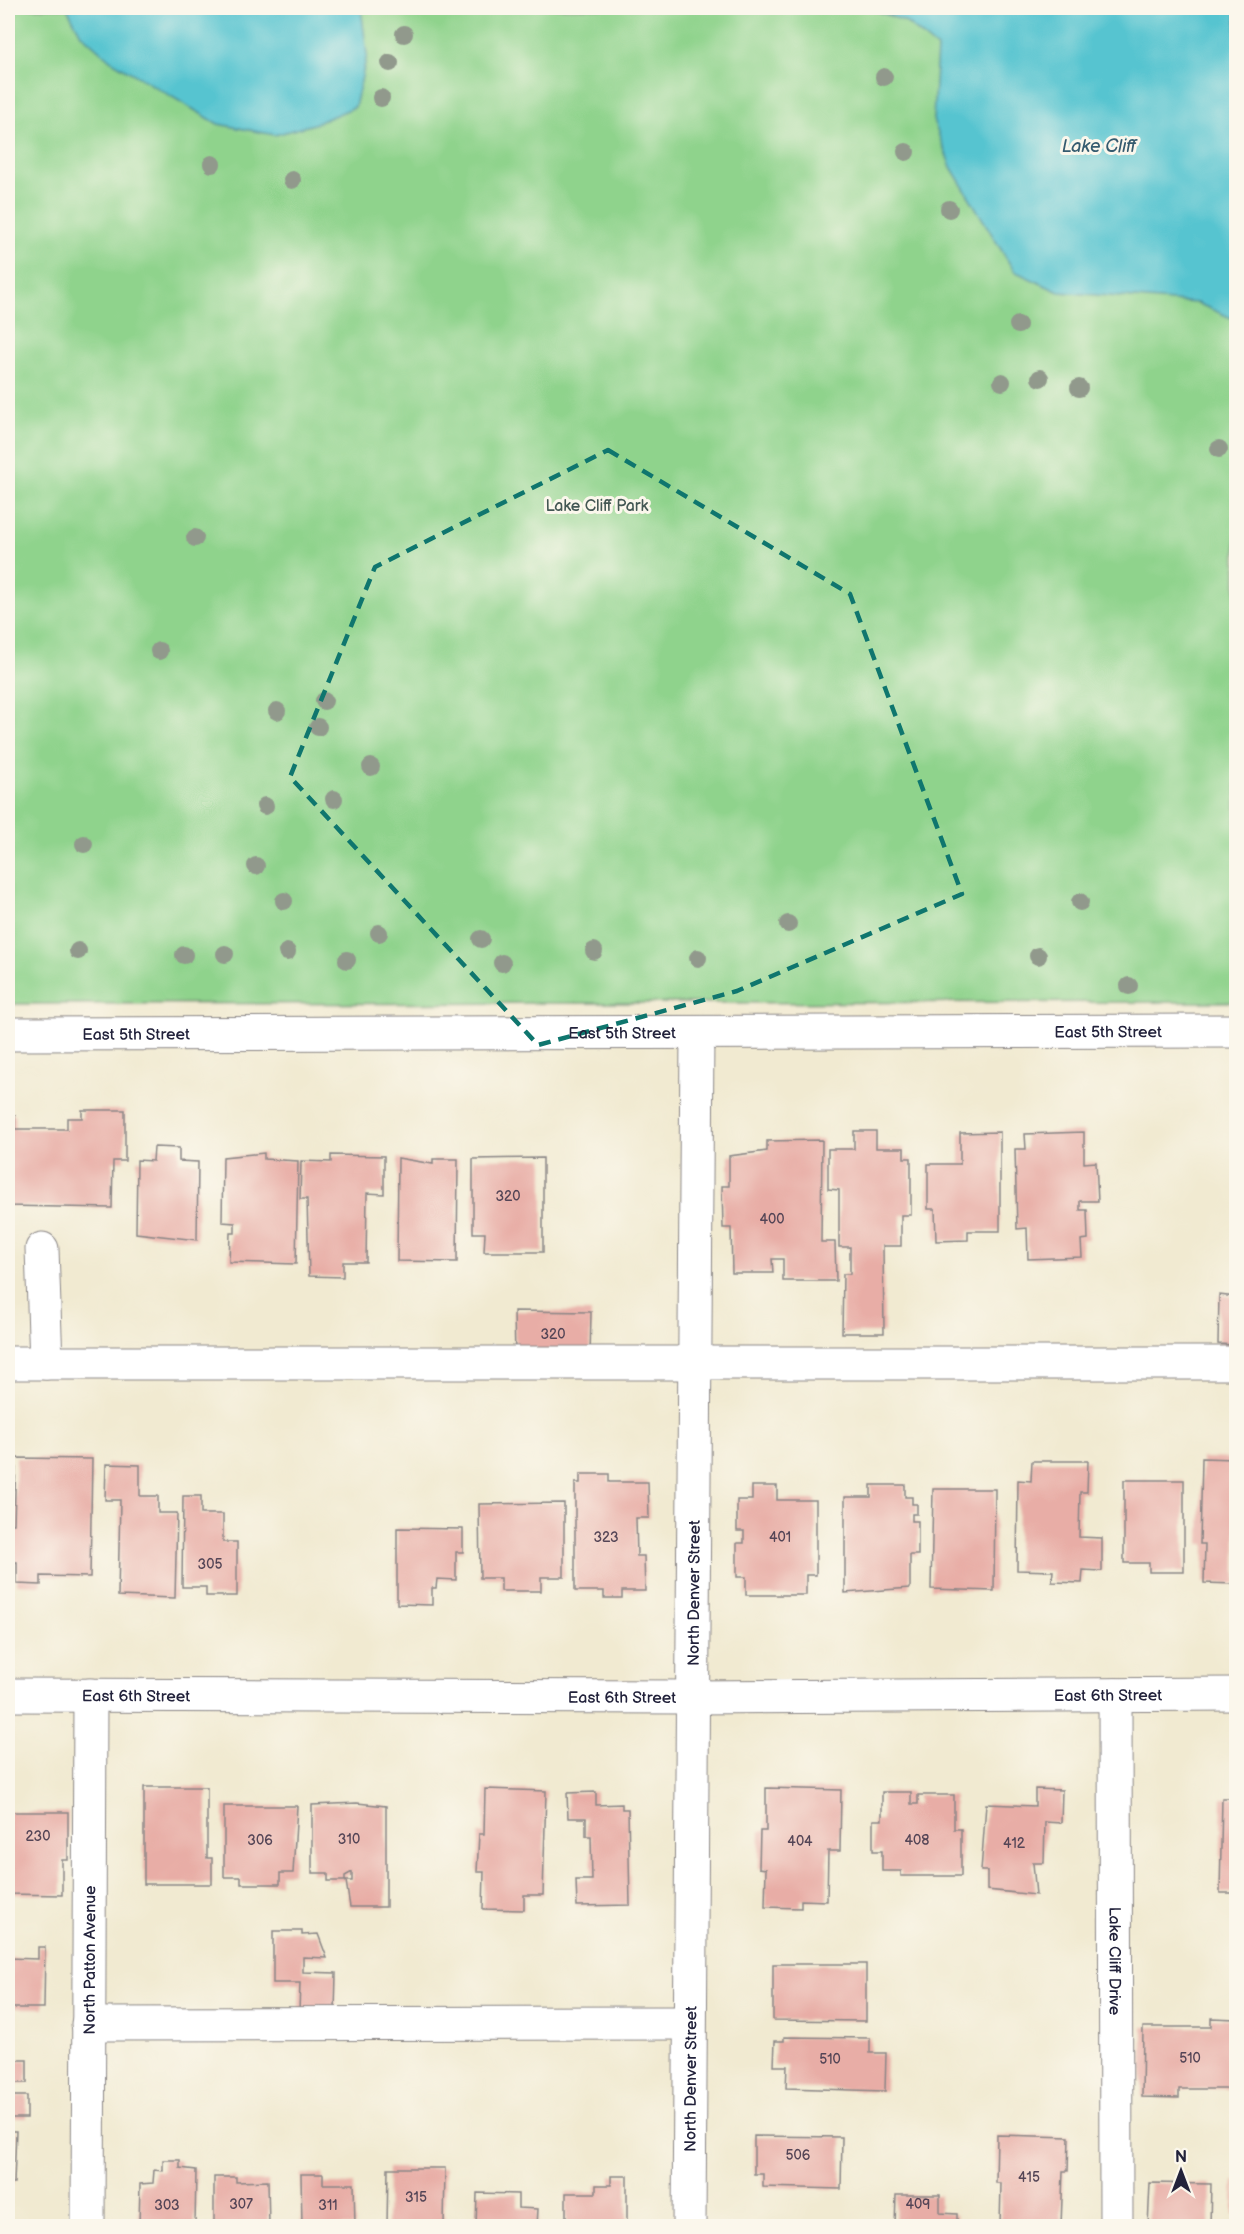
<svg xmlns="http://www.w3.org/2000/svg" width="1244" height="2234" font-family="'Balsamiq Sans',sans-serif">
  <rect width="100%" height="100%" fill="#fbf7ec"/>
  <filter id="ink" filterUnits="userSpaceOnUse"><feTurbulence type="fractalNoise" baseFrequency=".0167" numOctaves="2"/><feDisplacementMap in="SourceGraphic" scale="12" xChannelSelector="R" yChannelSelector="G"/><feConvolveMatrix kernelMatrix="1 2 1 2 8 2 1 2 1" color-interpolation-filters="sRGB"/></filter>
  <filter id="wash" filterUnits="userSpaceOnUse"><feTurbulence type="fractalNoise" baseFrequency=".008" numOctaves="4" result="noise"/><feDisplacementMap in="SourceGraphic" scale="24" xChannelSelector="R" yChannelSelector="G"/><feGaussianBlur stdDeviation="1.35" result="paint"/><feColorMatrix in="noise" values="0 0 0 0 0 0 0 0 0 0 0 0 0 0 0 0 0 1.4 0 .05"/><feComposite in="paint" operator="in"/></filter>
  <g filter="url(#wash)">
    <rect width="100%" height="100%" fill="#f1ead1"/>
    <path fill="#8fd38c" stroke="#587a64" stroke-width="1.5" d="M 8,8 L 1236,8 L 1236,1002 L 8,1004 Z"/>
    <path fill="#57c4d0" stroke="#3c7386" stroke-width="1.5" d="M 67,8 L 361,8 L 367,55 L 355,107 L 314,124 L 275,135 L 218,124 L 110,60 L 81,34 Z
      M 868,8 L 1236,8 L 1236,320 L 1197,303 L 1059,292 L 1014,271 L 951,167 L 933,120 L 937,48 L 904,21 Z"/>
    <g id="blocks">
      <path fill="#e8ada6" d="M 82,1110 L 125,1110 L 125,1161 L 113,1161 L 112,1208 L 8,1206 L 8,1114 L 15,1115 L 15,1129 L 67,1129 L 67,1118 L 82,1118 Z
        M 854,1131 L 876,1131 L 876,1148 L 904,1148 L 904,1158 L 911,1158 L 911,1215 L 901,1215 L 901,1246 L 883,1246 L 884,1333 L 842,1333 L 843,1274 L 850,1274 L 850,1247 L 839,1247 L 839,1190 L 828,1189 L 828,1149 L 854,1149 Z
        M 1000,1132 L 1000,1231 L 968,1231 L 968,1240 L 936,1241 L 935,1209 L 928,1209 L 928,1164 L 960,1164 L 960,1133 Z
        M 1084,1132 L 1084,1163 L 1096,1162 L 1098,1201 L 1080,1201 L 1080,1210 L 1087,1210 L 1088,1239 L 1081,1240 L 1082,1257 L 1028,1259 L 1027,1228 L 1017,1229 L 1015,1149 L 1026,1149 L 1025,1134 Z
        M 822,1140 L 821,1242 L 835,1242 L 836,1281 L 783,1281 L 783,1259 L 772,1259 L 773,1273 L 732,1273 L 731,1228 L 723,1228 L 722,1186 L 729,1186 L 729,1156 L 767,1151 L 767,1141 Z
        M 154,1147 L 179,1148 L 179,1161 L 198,1162 L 197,1240 L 136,1233 L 137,1160 L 153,1161 Z
        M 264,1153 L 264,1159 L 298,1161 L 296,1264 L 229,1262 L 230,1233 L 235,1233 L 235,1223 L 222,1222 L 223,1157 Z
        M 331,1155 L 384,1156 L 384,1194 L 367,1193 L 366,1262 L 343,1262 L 343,1277 L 309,1276 L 307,1199 L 300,1199 L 301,1161 L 331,1162 Z
        M 398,1158 L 433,1164 L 433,1159 L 458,1159 L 457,1262 L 397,1261 Z
        M 543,1158 L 543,1252 L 484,1252 L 485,1233 L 473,1233 L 473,1159 Z
        M 1219,1295 L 1236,1297 L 1236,1345 L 1218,1344 Z
        M 514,1311 L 591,1312 L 590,1357 L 515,1357 Z
        M 16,1458 L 92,1459 L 90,1577 L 41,1576 L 41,1585 L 17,1584 L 17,1562 L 13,1562 L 12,1582 L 8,1581 L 8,1524 L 14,1524 Z
        M 1202,1458 L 1236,1459 L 1236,1584 L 1204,1583 L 1205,1544 L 1200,1544 Z
        M 1032,1461 L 1088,1461 L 1087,1492 L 1080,1492 L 1079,1537 L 1102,1538 L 1102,1571 L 1083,1570 L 1082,1583 L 1052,1582 L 1053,1571 L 1017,1570 L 1018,1480 L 1031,1481 Z
        M 106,1464 L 140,1465 L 140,1496 L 158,1496 L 158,1513 L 177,1513 L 175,1598 L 118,1596 L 120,1500 L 105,1500 Z
        M 580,1474 L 609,1474 L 609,1482 L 648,1482 L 649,1518 L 636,1518 L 637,1556 L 644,1556 L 645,1591 L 622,1591 L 622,1598 L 604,1598 L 604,1591 L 575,1591 L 575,1483 L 580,1483 Z
        M 1124,1480 L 1184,1480 L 1184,1572 L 1149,1572 L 1149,1563 L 1124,1563 Z
        M 871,1485 L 905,1485 L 905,1497 L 912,1497 L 912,1504 L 917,1504 L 917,1514 L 912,1514 L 912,1521 L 918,1521 L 918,1555 L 910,1555 L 910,1588 L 845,1593 L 845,1497 L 871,1497 Z
        M 752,1486 L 777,1486 L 777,1500 L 816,1500 L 816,1575 L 806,1575 L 806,1595 L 746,1595 L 746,1577 L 737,1577 L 737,1543 L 744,1543 L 744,1531 L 737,1531 L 737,1500 L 752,1500 Z
        M 933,1489 L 995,1489 L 994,1591 L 931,1589 Z
        M 183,1496 L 201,1496 L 201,1514 L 223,1514 L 223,1542 L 237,1542 L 237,1596 L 206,1596 L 206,1587 L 182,1587 Z
        M 564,1503 L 564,1577 L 541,1577 L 541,1591 L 501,1591 L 501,1578 L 480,1578 L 479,1504 Z
        M 397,1528 L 463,1529 L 463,1552 L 456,1552 L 456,1580 L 437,1579 L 436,1588 L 432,1588 L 432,1605 L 397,1604 Z
        M 144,1787 L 207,1787 L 207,1858 L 212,1858 L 212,1884 L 144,1884 Z
        M 766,1788 L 841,1790 L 840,1851 L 828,1851 L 827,1901 L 801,1900 L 801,1908 L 765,1907 L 766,1869 L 759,1868 L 760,1831 L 766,1831 Z
        M 485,1789 L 546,1791 L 543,1895 L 524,1895 L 524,1910 L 483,1909 L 484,1872 L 477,1872 L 479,1834 L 484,1834 Z
        M 1035,1789 L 1062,1790 L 1061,1823 L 1045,1822 L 1044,1863 L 1033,1863 L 1036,1895 L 987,1890 L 987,1871 L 981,1871 L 986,1804 L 1035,1806 Z
        M 596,1792 L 596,1805 L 622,1804 L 622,1809 L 628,1809 L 630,1905 L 577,1906 L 576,1880 L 592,1880 L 591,1836 L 586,1836 L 586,1818 L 568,1818 L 567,1793 Z
        M 882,1792 L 911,1792 L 911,1804 L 918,1804 L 918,1795 L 954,1795 L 954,1829 L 961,1829 L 961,1876 L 901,1876 L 901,1871 L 882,1871 L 882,1851 L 873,1851 L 873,1820 L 882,1820 Z
        M 1222,1798 L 1236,1798 L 1236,1893 L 1220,1893 Z
        M 357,1803 L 386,1806 L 386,1907 L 350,1907 L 346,1881 L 352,1881 L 352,1872 L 345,1876 L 345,1881 L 328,1881 L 328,1873 L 312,1873 L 312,1805 Z
        M 224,1806 L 297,1806 L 293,1873 L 280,1873 L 280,1884 L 241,1884 L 241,1877 L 224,1877 Z
        M 8,1812 L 68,1812 L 68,1860 L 62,1860 L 62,1895 L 8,1894 Z
        M 273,1931 L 302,1931 L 302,1935 L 318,1934 L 327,1958 L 303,1957 L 303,1972 L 336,1973 L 335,2012 L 299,2011 L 300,1983 L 273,1983 Z
        M 38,1947 L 45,1947 L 44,2008 L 8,2008 L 8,1958 L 38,1959 Z
        M 773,1964 L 866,1964 L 866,2021 L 773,2020 Z
        M 1211,2018 L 1236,2019 L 1236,2089 L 1179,2089 L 1179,2098 L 1142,2097 L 1143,2027 L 1211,2027 Z
        M 784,2037 L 870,2038 L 870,2053 L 886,2053 L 885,2091 L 786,2088 L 787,2066 L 774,2066 L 775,2041 L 784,2041 Z
        M 8,2038 L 12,2038 L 12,2060 L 27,2060 L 27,2083 L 12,2083 L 12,2096 L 27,2096 L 27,2118 L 8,2118 Z
        M 8,2131 L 16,2131 L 14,2183 L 8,2183 Z
        M 997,2135 L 1069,2137 L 1068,2171 L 1063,2171 L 1061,2226 L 1000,2226 L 1001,2183 L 996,2183 Z
        M 754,2136 L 842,2137 L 841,2189 L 763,2187 L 763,2174 L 754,2174 Z
        M 163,2160 L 180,2160 L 180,2168 L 196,2170 L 195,2226 L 139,2226 L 140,2184 L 153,2183 L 154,2170 L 163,2171 Z
        M 388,2168 L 445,2168 L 444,2226 L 387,2226 Z
        M 301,2174 L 323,2174 L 323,2184 L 354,2184 L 355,2226 L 302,2226 Z
        M 611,2176 L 627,2176 L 627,2226 L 566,2226 L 566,2193 L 596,2193 L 596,2185 L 611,2185 Z
        M 214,2177 L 236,2177 L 236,2182 L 268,2181 L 269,2226 L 214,2226 Z
        M 1234,2181 L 1236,2182 L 1236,2215 L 1233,2215 Z
        M 1150,2183 L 1211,2184 L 1210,2226 L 1148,2226 Z
        M 477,2193 L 518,2194 L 518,2208 L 538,2209 L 537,2226 L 476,2226 Z
        M 896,2195 L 940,2195 L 940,2213 L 957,2214 L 957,2226 L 895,2226 Z
        M 8,2222 L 19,2222 L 19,2226 L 8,2226 Z"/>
    </g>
  </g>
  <g filter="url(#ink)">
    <use href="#blocks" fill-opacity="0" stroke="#8a8686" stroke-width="1.5"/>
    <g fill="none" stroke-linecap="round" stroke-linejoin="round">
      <g stroke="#8a8686" stroke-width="35">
        <g id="minor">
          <path id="s1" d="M 8,1034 L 1236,1031"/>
          <path d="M 42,1249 L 46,1363"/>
          <path d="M 8,1363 L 1236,1363"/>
          <path id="s2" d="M 8,1695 L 693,1697 L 1236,1694"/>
          <path id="s3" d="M 1115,1695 L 1116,2226"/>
          <path d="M 88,2024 L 689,2023"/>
          <path id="s4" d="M 88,2226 L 90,1695"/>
          <path id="s5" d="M 689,2226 L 697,1033"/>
        </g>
      </g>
      <use href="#minor" stroke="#fff" stroke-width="33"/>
    </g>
    <g fill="#91998c">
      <circle cx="404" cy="34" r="9"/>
      <circle cx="390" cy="63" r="9"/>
      <circle cx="884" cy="77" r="9"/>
      <circle cx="381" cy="98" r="9"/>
      <circle cx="906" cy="152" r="9"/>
      <circle cx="212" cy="164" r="9"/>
      <circle cx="292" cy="180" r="9"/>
      <circle cx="949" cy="209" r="9"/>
      <circle cx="1018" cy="325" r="9"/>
      <circle cx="1040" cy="378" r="9"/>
      <circle cx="1002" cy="382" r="9"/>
      <circle cx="1079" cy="388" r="9"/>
      <circle cx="1219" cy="449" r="9"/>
      <circle cx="195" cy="538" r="9"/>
      <circle cx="159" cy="651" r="9"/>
      <circle cx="324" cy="701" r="9"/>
      <circle cx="277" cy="711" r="9"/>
      <circle cx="318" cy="727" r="9"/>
      <circle cx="371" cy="767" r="9"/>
      <circle cx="334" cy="799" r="9"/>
      <circle cx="265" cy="806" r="9"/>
      <circle cx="84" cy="844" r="9"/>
      <circle cx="256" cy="866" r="9"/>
      <circle cx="284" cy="901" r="9"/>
      <circle cx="1080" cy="902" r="9"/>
      <circle cx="788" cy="924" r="9"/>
      <circle cx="379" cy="933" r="9"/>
      <circle cx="481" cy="939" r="9"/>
      <circle cx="78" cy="951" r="9"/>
      <circle cx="594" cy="951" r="9"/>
      <circle cx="287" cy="952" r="9"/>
      <circle cx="225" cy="954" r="9"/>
      <circle cx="184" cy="955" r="9"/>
      <circle cx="1038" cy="956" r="9"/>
      <circle cx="698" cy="958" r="9"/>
      <circle cx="347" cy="960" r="9"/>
      <circle cx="502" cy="963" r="9"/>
      <circle cx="1129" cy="986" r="9"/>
    </g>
  </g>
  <path fill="none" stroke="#0f766e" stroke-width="4.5" stroke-dasharray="12 8" stroke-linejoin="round" d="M 608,450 L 850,594 L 962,894 L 737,991 L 538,1045 L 290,777 L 375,567 Z"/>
  <g text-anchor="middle" stroke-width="6" stroke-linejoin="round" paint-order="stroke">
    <g font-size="14" fill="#544556">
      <text x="508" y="1201">320</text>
      <text x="772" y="1224">400</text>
      <text x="553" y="1339">320</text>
      <text x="606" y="1542">323</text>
      <text x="780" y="1542">401</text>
      <text x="210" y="1569">305</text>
      <text x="38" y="1841">230</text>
      <text x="349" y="1844">310</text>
      <text x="260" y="1845">306</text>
      <text x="917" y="1845">408</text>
      <text x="800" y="1846">404</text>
      <text x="1014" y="1848">412</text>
      <text x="1190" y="2063">510</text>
      <text x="830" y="2064">510</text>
      <text x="798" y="2160">506</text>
      <text x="1029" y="2182">415</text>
      <text x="416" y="2202">315</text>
      <text x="241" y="2209">307</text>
      <text x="918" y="2209">409</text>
      <text x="167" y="2210">303</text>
      <text x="328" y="2210">311</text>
    </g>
    <g font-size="16" fill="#435753" stroke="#fbf7ec">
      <text x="597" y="511">Lake Cliff Park</text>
    </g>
    <g font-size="16" fill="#22223b" stroke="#fbf7ec">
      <text dy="6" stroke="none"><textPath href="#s1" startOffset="1100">East 5th Street</textPath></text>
      <text dy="6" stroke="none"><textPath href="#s1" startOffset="128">East 5th Street</textPath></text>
      <text dy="6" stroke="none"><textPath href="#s1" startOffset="614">East 5th Street</textPath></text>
      <text dy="6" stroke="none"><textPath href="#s5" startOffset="633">North Denver Street</textPath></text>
      <text dy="6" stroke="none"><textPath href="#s2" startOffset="128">East 6th Street</textPath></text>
      <text dy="6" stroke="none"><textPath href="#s2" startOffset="1100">East 6th Street</textPath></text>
      <text dy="6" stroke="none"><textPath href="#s2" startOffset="614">East 6th Street</textPath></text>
      <text dy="6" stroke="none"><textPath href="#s4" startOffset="266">North Patton Avenue</textPath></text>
      <text dy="6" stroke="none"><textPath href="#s3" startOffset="266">Lake Cliff Drive</textPath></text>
      <text dy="6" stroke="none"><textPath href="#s5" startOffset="147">North Denver Street</textPath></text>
    </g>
    <g font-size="18" font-style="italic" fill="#355b6f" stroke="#fbf7ec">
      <text x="1099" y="152">Lake Cliff</text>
    </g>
  </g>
  <rect width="1244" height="2234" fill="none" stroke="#fbf7ec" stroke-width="30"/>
  <g transform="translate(1181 2171)" stroke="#fbf7ec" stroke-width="4.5" paint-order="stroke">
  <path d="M0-4.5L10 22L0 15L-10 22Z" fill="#22223b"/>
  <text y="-9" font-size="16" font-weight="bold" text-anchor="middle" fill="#22223b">N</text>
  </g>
</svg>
